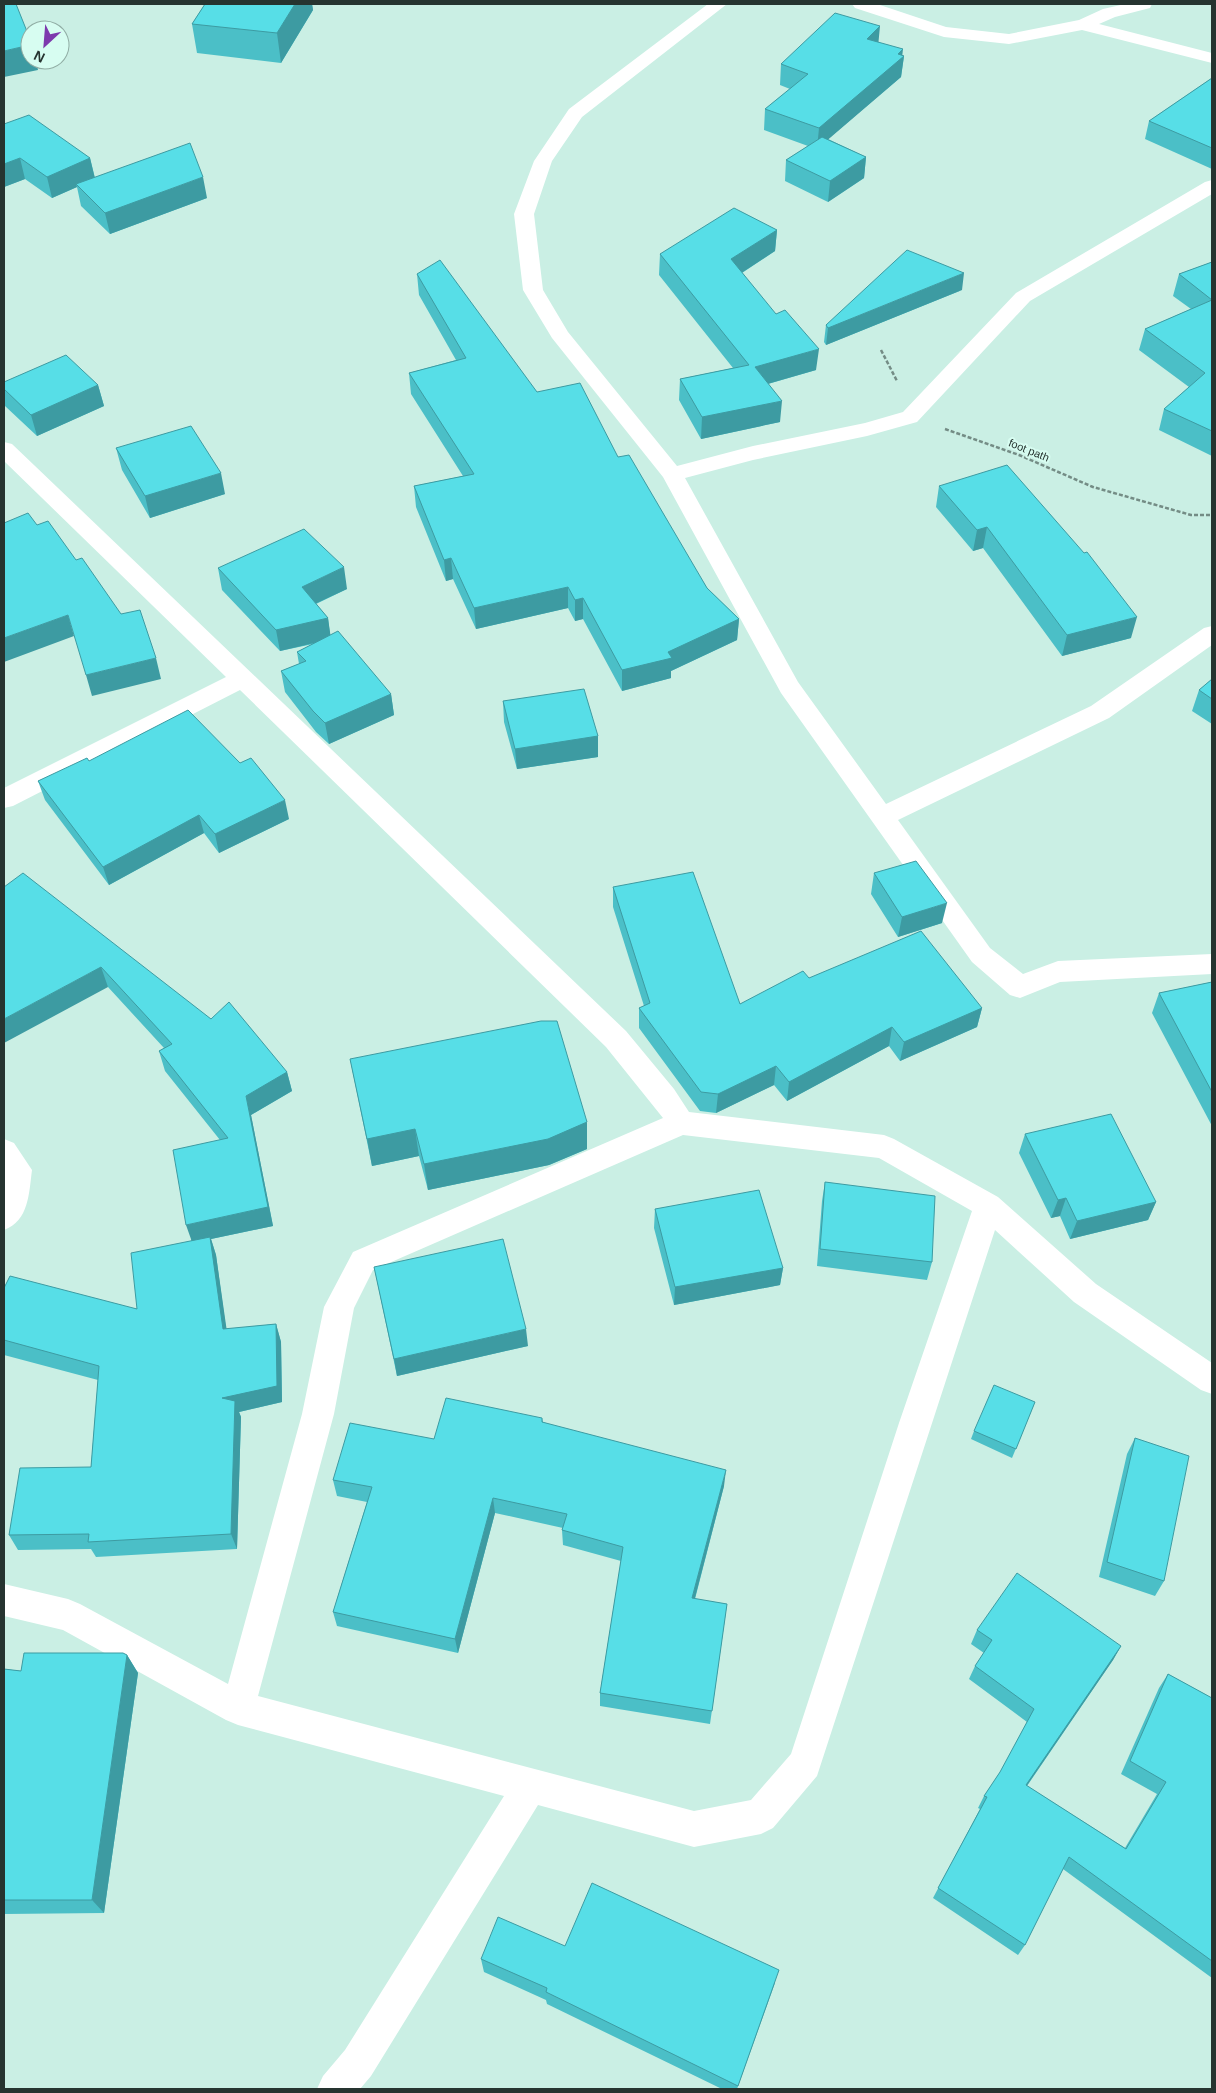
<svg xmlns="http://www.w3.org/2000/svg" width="1216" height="2093" font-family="Arial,sans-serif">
  <rect width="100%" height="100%" fill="#caefe4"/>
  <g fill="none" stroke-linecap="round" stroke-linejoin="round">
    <path stroke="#748c85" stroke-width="2.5" stroke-dasharray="4 2" stroke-linecap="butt" d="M 881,350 L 897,381
      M 945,429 L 1019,455 L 1093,487 L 1191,515 L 1212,515"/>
    <path fill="#fff" fill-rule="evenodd" d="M 708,4 L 727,4 L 582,117 L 552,161 L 534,214 L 543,290 L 568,332 L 677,466 L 753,446 L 865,423 L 903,412 L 1016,293 L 1205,182 L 1212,180 L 1212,194 L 1030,301 L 917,422 L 867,436 L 753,460 L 685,478 L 798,682 L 886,804 L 1091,706 L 1204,628 L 1212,626 L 1212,645 L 1109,718 L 898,820 L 990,948 L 1023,974 L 1058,961 L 1212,954 L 1212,974 L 1060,982 L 1020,998 L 1010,995 L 972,962 L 781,693 L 663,477 L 552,338 L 523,290 L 514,214 L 534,161 L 569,109 Z
      M 852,4 L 877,4 L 946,27 L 1009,34 L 1079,20 L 1103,9 L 1125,4 L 1152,4 L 1150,8 L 1115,17 L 1099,24 L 1212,53 L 1212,63 L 1082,30 L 1009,44 L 944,37 L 855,8 Z
      M 4,442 L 12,444 L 626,1031 L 674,1089 L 689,1112 L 884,1135 L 894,1139 L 998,1197 L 1096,1284 L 1212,1363 L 1212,1394 L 1201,1390 L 1074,1302 L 995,1230 L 817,1776 L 773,1828 L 761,1834 L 694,1847 L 538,1805 L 371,2076 L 360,2089 L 317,2089 L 323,2076 L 345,2050 L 504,1796 L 238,1725 L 226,1720 L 63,1630 L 4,1616 L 4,1584 L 68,1599 L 80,1604 L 228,1684 L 302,1414 L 324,1307 L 353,1252 L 663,1118 L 606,1047 L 240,690 L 13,806 L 4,808 L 4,788 L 226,677 L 4,461 ZM 683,1135 L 879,1158 L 972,1211 L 899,1423 L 791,1754 L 751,1800 L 694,1811 L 258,1696 L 334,1414 L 354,1308 L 373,1270 Z
      M 4,1139 L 14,1143 L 32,1170 C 29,1193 29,1221 4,1230 Z"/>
  </g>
  <path fill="#4bbfc7" d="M 205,4 L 312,4 L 313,10 L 281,63 L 197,53 L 192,24 Z
    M 878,42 L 904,56 L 901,77 L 828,139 L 866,157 L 864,178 L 828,202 L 785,181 L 786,160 L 808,146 L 764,130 L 765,109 L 790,89 L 780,85 L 781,64 Z
    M 1212,78 L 1212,169 L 1145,139 L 1149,121 Z
    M 4,124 L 90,158 L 95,178 L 207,198 L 110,234 L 81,206 L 77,187 L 52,198 L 25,179 L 4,187 Z
    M 777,230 L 775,251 L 742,273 L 816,370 L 768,384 L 780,422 L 701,439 L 679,400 L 680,379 L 733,368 L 659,275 L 660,254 Z
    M 1212,262 L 1212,456 L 1159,430 L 1164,409 L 1189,387 L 1139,350 L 1145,329 L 1191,309 L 1173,296 L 1179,274 Z
    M 417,274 L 537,392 L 618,457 L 707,588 L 739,619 L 737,640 L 671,671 L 671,678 L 622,691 L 583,619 L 575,621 L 568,608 L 476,629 L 453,579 L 446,581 L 416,507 L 414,486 L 463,476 L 411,394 L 409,373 L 456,360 L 419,295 Z
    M 962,290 L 826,345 L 824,342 L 826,325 Z
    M 4,382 L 98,385 L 104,406 L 37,436 L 5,406 L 4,400 Z
    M 116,448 L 225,494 L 150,518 L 122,470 Z
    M 939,486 L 1131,638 L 1062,656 L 983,548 L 973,551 L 936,507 Z
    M 218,568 L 347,589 L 316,604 L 328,618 L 330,635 L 391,694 L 394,715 L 329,744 L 316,732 L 285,692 L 281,671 L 299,664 L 297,652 L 313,644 L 280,651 L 222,590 Z
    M 1212,679 L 1212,724 L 1192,711 L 1199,690 Z
    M 503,701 L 598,736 L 598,757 L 517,769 L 504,722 Z
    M 89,761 L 289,819 L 219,853 L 204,833 L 109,885 L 45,800 L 38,781 Z
    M 874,873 L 942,923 L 898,937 L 871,894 Z
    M 4,887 L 211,1019 L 287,1072 L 292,1091 L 251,1115 L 273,1226 L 211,1239 L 216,1255 L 226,1329 L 276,1324 L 281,1342 L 282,1402 L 239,1412 L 241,1417 L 237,1549 L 96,1557 L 91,1549 L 18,1550 L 9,1535 L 91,1467 L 98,1380 L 4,1355 L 4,1288 L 137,1309 L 191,1241 L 220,1140 L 165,1071 L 159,1051 L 164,1048 L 108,987 Z
    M 613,887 L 740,1004 L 809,978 L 982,1008 L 977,1027 L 900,1061 L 889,1046 L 787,1101 L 774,1085 L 716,1113 L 700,1111 L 639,1028 L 639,1008 L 644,1006 L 613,907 Z
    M 1212,982 L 1212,1126 L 1152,1013 L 1159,993 Z
    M 350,1059 L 587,1149 L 549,1165 L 428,1190 L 419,1156 L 372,1166 Z
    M 1025,1134 L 1156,1202 L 1148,1220 L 1070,1239 L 1060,1216 L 1051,1218 L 1019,1153 Z
    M 825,1182 L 932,1262 L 927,1280 L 817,1266 L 822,1201 Z
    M 655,1209 L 783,1268 L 780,1285 L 674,1305 L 654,1228 Z
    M 374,1267 L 528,1346 L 397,1376 Z
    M 1035,1402 L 1012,1458 L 971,1439 L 974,1431 Z
    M 542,1418 L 543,1422 L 724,1486 L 695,1599 L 727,1604 L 710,1724 L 600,1706 L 600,1693 L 621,1561 L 563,1545 L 562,1530 L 563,1528 L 495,1513 L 458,1653 L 337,1626 L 333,1612 L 367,1502 L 337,1496 L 333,1480 L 434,1439 Z
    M 1135,1438 L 1164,1581 L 1155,1596 L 1099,1577 L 1127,1454 Z
    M 977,1630 L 1121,1646 L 1113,1660 L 1027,1786 L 1125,1848 L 1157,1794 L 1121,1774 L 1159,1688 L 1168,1674 L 1212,1698 L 1212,1978 L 1063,1869 L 1025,1945 L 1018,1955 L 933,1898 L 980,1809 L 978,1808 L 984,1796 L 1000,1773 L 1027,1722 L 969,1679 L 975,1666 L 984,1653 L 971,1644 Z
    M 127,1655 L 138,1673 L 104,1913 L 4,1914 L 4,1669 L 21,1671 Z
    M 565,1946 L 775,1983 L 737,2089 L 722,2089 L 547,2004 L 546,2000 L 484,1972 L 481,1959 Z"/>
  <path fill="#3d9ba2" d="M 295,4 L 312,4 L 313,10 L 281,63 L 277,33 Z
    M 880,26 L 878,47 L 867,39 Z
    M 30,45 L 30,60 L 36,60 L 38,70 L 4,77 L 4,51 Z
    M 903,49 L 902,58 L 904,56 L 901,77 L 817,149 L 819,128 L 898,54 Z
    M 866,157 L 864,178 L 828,202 L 830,181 Z
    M 20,158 L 25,179 L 4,187 L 4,164 Z
    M 90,158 L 95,179 L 76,184 L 77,187 L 52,198 L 47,177 Z
    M 203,177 L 207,198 L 110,234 L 105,213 Z
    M 777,230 L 775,251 L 729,281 L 731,259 Z
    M 964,273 L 962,290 L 826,345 L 828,328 Z
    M 819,349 L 816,370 L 753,388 L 755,367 Z
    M 98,385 L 104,406 L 37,436 L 31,415 Z
    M 782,401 L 780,422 L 701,439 L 702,417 Z
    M 221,473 L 225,494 L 150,518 L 145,496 Z
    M 987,527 L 983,548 L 973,551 L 977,530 Z
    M 451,558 L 453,579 L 446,581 L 444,560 Z
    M 344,567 L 347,589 L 306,608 L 302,587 Z
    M 568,587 L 568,608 L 476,629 L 474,608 Z
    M 583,598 L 583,619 L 575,621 L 575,600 Z
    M 68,615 L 74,636 L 4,662 L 4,638 Z
    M 1137,617 L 1131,638 L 1062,656 L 1067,635 Z
    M 328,618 L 331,639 L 280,651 L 276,630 Z
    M 739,619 L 737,640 L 671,671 L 671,678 L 622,691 L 622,670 L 668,652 Z
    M 156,658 L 161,679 L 92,696 L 86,675 Z
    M 391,694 L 394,715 L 329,744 L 325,723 Z
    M 598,736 L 598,757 L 517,769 L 515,749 Z
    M 285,800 L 289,819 L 219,853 L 215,834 Z
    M 199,815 L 204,833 L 109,885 L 103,867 Z
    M 947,903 L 942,923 L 898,937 L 902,917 Z
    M 101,967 L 108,987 L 4,1043 L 4,1019 Z
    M 982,1008 L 977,1027 L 900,1061 L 904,1042 Z
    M 892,1027 L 889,1046 L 787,1101 L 789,1082 Z
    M 776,1066 L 774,1085 L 716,1113 L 718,1094 Z
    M 287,1072 L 292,1091 L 251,1115 L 273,1226 L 211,1239 L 216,1255 L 229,1346 L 186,1225 L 268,1207 L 246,1096 Z
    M 587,1122 L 587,1149 L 549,1165 L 428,1190 L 424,1164 Z
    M 415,1129 L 419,1156 L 372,1166 L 367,1139 Z
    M 1066,1198 L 1060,1216 L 1051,1218 L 1058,1200 Z
    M 1156,1202 L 1148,1220 L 1070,1239 L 1077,1221 Z
    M 783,1268 L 780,1285 L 674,1305 L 675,1287 Z
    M 276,1324 L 281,1342 L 282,1402 L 239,1412 L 241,1417 L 237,1549 L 231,1534 L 222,1398 Z
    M 526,1329 L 528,1346 L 397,1376 L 394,1359 Z
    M 726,1470 L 724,1486 L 691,1613 L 692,1598 Z
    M 493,1498 L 495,1513 L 458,1653 L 455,1639 Z
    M 1121,1646 L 1113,1660 L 1019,1797 L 1026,1785 Z
    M 127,1655 L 138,1673 L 104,1913 L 92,1900 Z"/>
  <path fill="#57dee7" stroke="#3d9ba2" d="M 4,4 L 16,4 L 30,39 L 30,45 L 4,51 Z
    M 205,4 L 295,4 L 277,33 L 192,24 Z
    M 835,13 L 880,26 L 867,39 L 903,49 L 898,54 L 904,56 L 819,128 L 765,109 L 808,74 L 781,64 Z
    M 1212,78 L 1212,148 L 1149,121 Z
    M 29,115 L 90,158 L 47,177 L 20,158 L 4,164 L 4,124 Z
    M 822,137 L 866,157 L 830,181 L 786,160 Z
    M 190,143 L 203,177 L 105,213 L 76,184 Z
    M 734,208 L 777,230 L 731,259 L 776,314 L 785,310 L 819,349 L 755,367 L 782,401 L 702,417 L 680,379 L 749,365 L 660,254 Z
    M 907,250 L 964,273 L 828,328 L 826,325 Z
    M 440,260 L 537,392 L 580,383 L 618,457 L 629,455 L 707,588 L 739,619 L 668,652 L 672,658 L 622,670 L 583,598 L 575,600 L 568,587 L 474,608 L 451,558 L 444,560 L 414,486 L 474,474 L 409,373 L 466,358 L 417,274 Z
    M 1212,262 L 1212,300 L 1179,274 Z
    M 1212,300 L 1212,431 L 1164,409 L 1205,373 L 1145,329 Z
    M 66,355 L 98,385 L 31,415 L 4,389 L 4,382 Z
    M 191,426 L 221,473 L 145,496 L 116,448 Z
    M 1007,465 L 1084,553 L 1087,552 L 1137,617 L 1067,635 L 987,527 L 977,530 L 939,486 Z
    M 28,513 L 37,525 L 48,521 L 76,560 L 82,558 L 121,614 L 140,610 L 156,658 L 86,675 L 68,615 L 4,638 L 4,523 Z
    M 304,529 L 344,567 L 302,587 L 328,618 L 276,630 L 218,568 Z
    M 338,631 L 391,694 L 325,723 L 313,711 L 281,671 L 306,661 L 297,652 Z
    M 1212,679 L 1212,699 L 1199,690 Z
    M 584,689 L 598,736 L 515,749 L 503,701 Z
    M 188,710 L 240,763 L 251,758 L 285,800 L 215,834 L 199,815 L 103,867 L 38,781 L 87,758 L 89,761 Z
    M 916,861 L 947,903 L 902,917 L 874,873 Z
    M 693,872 L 740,1004 L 803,971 L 809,978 L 921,931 L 982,1008 L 904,1042 L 892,1027 L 789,1082 L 776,1066 L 718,1094 L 701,1092 L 639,1008 L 650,1003 L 613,887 Z
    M 23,873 L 211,1019 L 229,1002 L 287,1072 L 246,1096 L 268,1207 L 186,1225 L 173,1150 L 228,1138 L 159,1051 L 172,1044 L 101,967 L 4,1019 L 4,887 Z
    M 1212,982 L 1212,1092 L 1159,993 Z
    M 541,1021 L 557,1021 L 587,1122 L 548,1139 L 424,1164 L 415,1129 L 367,1139 L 350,1059 Z
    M 1111,1114 L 1156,1202 L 1077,1221 L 1066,1198 L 1058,1200 L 1025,1134 Z
    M 825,1182 L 935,1196 L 932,1262 L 820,1249 Z
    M 759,1190 L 783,1268 L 675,1287 L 655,1209 Z
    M 210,1237 L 223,1329 L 276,1324 L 277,1386 L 222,1398 L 235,1401 L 231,1534 L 88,1542 L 89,1534 L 9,1535 L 20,1468 L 91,1467 L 99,1366 L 4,1340 L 4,1288 L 10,1276 L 137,1309 L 131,1253 Z
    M 503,1239 L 526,1329 L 394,1359 L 374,1267 Z
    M 994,1385 L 1035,1402 L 1016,1449 L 974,1431 Z
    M 446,1398 L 542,1418 L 542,1422 L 726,1470 L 692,1598 L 727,1604 L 712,1711 L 600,1693 L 623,1547 L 562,1530 L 567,1514 L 493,1498 L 455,1639 L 333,1612 L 372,1487 L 333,1480 L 350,1423 L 434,1439 Z
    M 1135,1438 L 1189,1456 L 1164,1581 L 1107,1562 Z
    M 1017,1573 L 1121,1646 L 1026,1785 L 1126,1849 L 1166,1782 L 1130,1761 L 1168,1674 L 1212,1698 L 1212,1961 L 1069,1857 L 1025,1945 L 938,1888 L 987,1797 L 984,1796 L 1000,1772 L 1034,1709 L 975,1666 L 992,1640 L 977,1630 Z
    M 24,1653 L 123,1653 L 127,1655 L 92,1900 L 4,1900 L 4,1669 L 21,1671 Z
    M 592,1883 L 779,1970 L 738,2086 L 546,1992 L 547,1988 L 481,1959 L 498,1917 L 565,1946 Z"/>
  <g text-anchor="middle" stroke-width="4" stroke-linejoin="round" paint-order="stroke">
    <g font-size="11" fill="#263430" stroke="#d7fdf1">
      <text transform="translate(1029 450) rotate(22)" y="4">foot path</text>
    </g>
  </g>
  <rect width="1216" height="2093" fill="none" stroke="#263430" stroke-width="10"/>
  <g transform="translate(45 45) rotate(206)"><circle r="24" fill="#d7fdf1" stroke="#90ada4"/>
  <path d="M0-4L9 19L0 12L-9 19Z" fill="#7d3aad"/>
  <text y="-8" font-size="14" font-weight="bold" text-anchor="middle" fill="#263430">N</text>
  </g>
</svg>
